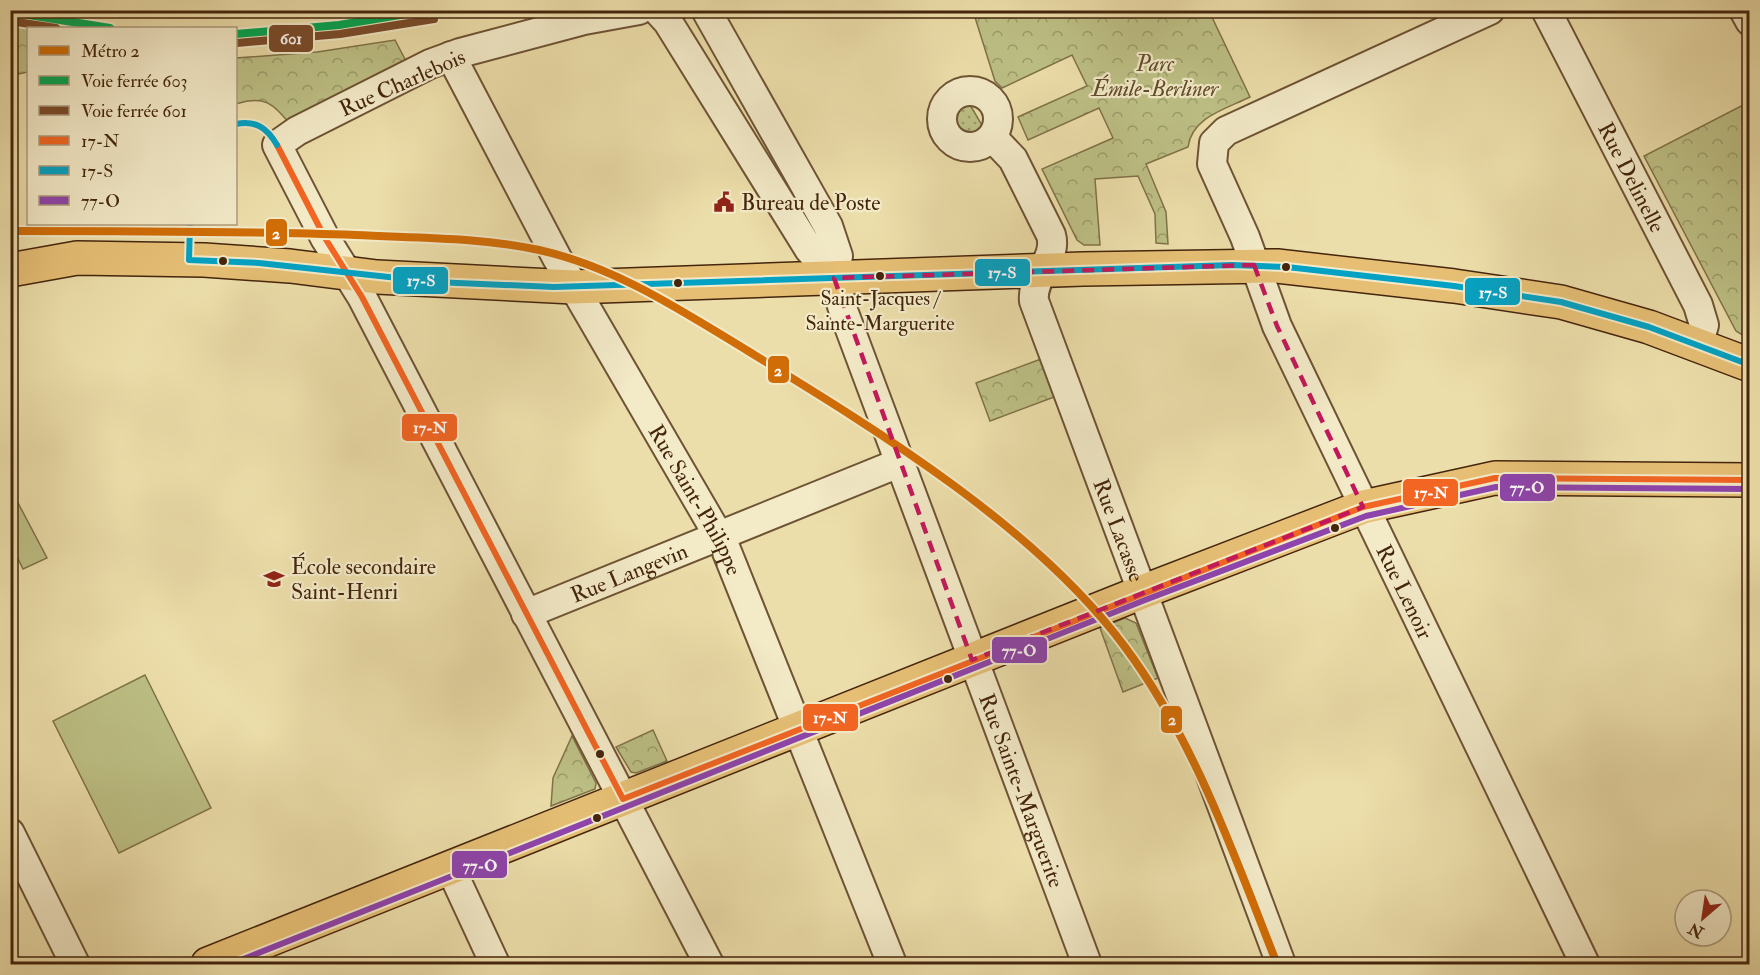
<svg xmlns="http://www.w3.org/2000/svg" width="1760" height="975" font-family="'IM FELL Double Pica',serif">
  <defs>
    <pattern id="grass-dots" width="8" height="8" patternUnits="userSpaceOnUse" patternTransform="scale(1.5)"><rect width="8" height="8" fill="#bdc085"/><path d="M2 2h.1M6 6h.1" fill="none" stroke="#9b9c6b" stroke-width="1.8" stroke-linecap="round"/></pattern>
    <pattern id="forest-crowns" width="20" height="18" patternUnits="userSpaceOnUse" patternTransform="scale(1.5)"><rect width="20" height="18" fill="#bdc085"/><path d="M2 6a3 3 0 1 1 6 0M12 15a3 3 0 1 1 6 0" fill="none" stroke="#9b9c6b"/></pattern>
  </defs>
  <rect width="100%" height="100%" fill="#ecdeaa"/>
  <filter id="stains"><feTurbulence type="fractalNoise" baseFrequency=".00333" numOctaves="4"/><feColorMatrix values="0 0 0 0 .2 0 0 0 0 .09 0 0 0 0 .02 0 0 0 .5 -.17"/></filter>
  <radialGradient id="worn" r=".72"><stop offset=".6" stop-color="#630" stop-opacity="0"/><stop offset="1" stop-color="#630" stop-opacity=".3"/></radialGradient>
  <path fill="url(#grass-dots)" stroke="#807249" stroke-width="1.5" d="M 969,103 L 983,127 L 980,132 C 965,133 948,127 956,109 Z"/>
  <path fill="url(#forest-crowns)" stroke="#807249" stroke-width="1.5" d="M 973,11 L 1209,11 L 1250,97 C 1226,109 1192,117 1188,147 L 1146,164 L 1166,212 L 1168,244 L 1156,243 L 1155,214 L 1138,176 L 1095,179 L 1100,245 L 1084,245 L 1077,240 L 1042,169 L 1113,138 L 1099,108 L 1028,140 L 1018,117 L 1087,86 L 1072,55 L 1002,88 L 995,81 Z
    M 23,24 L 43,28 L 28,28 L 28,72 L 19,74 L 11,64 L 11,32 Z
    M 395,40 L 408,65 L 291,125 C 272,103 265,95 236,104 L 236,58 L 317,52 Z
    M 1749,102 L 1749,339 L 1736,331 L 1644,156 Z
    M 1041,359 L 1054,397 L 990,421 L 976,383 Z
    M 1125,618 L 1136,623 L 1158,678 L 1123,692 L 1100,628 Z
    M 653,730 L 667,761 L 636,773 L 631,772 L 616,747 Z
    M 572,736 L 596,783 L 595,789 L 551,806 L 553,778 Z"/>
  <path fill="#bdc085" stroke="#807249" stroke-width="1.5" d="M 17,501 L 47,558 L 23,569 L 11,544 L 11,504 Z
    M 145,675 L 211,808 L 119,853 L 53,721 Z"/>
  <g fill="none" stroke-linecap="round" stroke-linejoin="round">
    <g stroke="#6e5334" stroke-width="32">
      <g id="minor">
        <path d="M 639,10 L 584,20 L 460,53 L 430,64 L 297,131 L 277,145 L 325,238 L 362,297 L 709,964"/>
        <path d="M 657,10 L 668,22 L 809,249 L 834,278"/>
        <path id="s1" d="M 706,10 L 828,226 L 838,256 L 834,278 L 844,313 L 1087,964"/>
        <path id="s2" d="M 1490,10 L 1226,131 L 1214,143 L 1212,164 L 1245,237 L 1277,326 L 1585,964"/>
        <path id="s3" d="M 1546,10 L 1698,305 L 1704,325 L 1698,346"/>
        <path d="M 1744,10 L 1750,21"/>
        <path id="s4" d="M 451,56 L 557,258 L 725,547 L 892,964"/>
        <circle cx="970" cy="119" r="28"/>
        <path id="s5" d="M 993,138 L 1013,159 L 1051,235 C 1058,259 1031,277 1034,301 L 1281,964"/>
        <path id="s6" d="M 526,614 L 899,463"/>
        <path d="M 10,833 L 75,964"/>
        <path d="M 450,867 L 495,964"/>
      </g>
    </g>
    <g stroke="#44250d" stroke-width="36">
      <path id="major" d="M 10,270 L 77,258 L 204,260 L 290,266 L 377,277 L 573,287 L 1083,269 L 1277,266 L 1454,286 L 1561,302 L 1649,327 L 1750,365
        M 208,964 L 1142,592 L 1363,507 L 1495,478 L 1750,480"/>
    </g>
    <use href="#minor" stroke="#f3eac8" stroke-width="28"/>
    <use href="#major" stroke="#e6bf75" stroke-width="33"/>
    <g stroke="#f3eac8" stroke-width="10">
      <path id="bus-1" d="M 277,145 L 325,238 L 362,297 L 623,799 L 1363,507 L 1495,478 L 1750,480"/>
    </g>
    <g stroke="#f3eac8" stroke-width="10">
      <path id="bus-2" d="M 236,124 C 256,120 267,128 277,145
        M 190,224 L 189,260 L 259,263 L 435,282 L 554,287 L 1232,265 L 1287,267 L 1454,286 L 1561,302 L 1649,327 L 1750,365"/>
    </g>
    <g stroke="#f3eac8" stroke-width="10">
      <path id="bus-3" d="M 231,964 L 1145,600 L 1366,516 L 1496,487 L 1750,489"/>
    </g>
    <use href="#bus-1" stroke="#f26522" stroke-width="6"/>
    <use href="#bus-2" stroke="#03a2c4" stroke-width="6"/>
    <use href="#bus-3" stroke="#8e44ad" stroke-width="6"/>
    <g stroke="#f3eac8" stroke-width="12">
      <path id="rail-1" d="M 10,12 L 110,28
        M 236,34 L 339,25 L 430,10"/>
    </g>
    <g stroke="#f3eac8" stroke-width="12">
      <path id="rail-2" d="M 10,21 L 56,28
        M 237,43 L 340,34 L 434,19"/>
    </g>
    <use href="#rail-1" stroke="#00a651" stroke-width="8"/>
    <use href="#rail-2" stroke="#7a4b2a" stroke-width="8"/>
    <g stroke="#f3eac8" stroke-width="12">
      <path id="metro-1" d="M 10,231 C 126,231 241,231 356,235 C 416,238 480,237 539,250 C 616,267 682,311 748,351 C 875,429 1035,526 1125,647 C 1195,741 1234,855 1277,964"/>
    </g>
    <use href="#metro-1" stroke="#d06d07" stroke-width="8"/>
  </g>
  <path fill="none" stroke="#c2185b" stroke-width="4.5" stroke-dasharray="12 8" stroke-linejoin="round" d="M 1254,265 L 1277,326 L 1363,507 L 972,660 L 834,278 Z"/>
  <defs>
    <g id="civic-bare" transform="scale(1.62)"><path d="M-.6-6.5H3V-4.5H.6V-3L4-1V1h2V6H-6V1h2V-1L-.6-3ZM-1.2 2.5V6h2.4V2.5Z" fill="#8f2418" stroke="#f3eac8" stroke-width="2.5" paint-order="stroke"/></g>
    <g id="school-bare" transform="scale(1.62)"><path d="M0-5L7-2L0 1L-7-2ZM-4 1L0 2.5L4 1V4Q0 6-4 4Z" fill="#8f2418" stroke="#f3eac8" stroke-width="2.5" paint-order="stroke"/></g>
  </defs>
  <g fill-rule="evenodd">
    <use href="#civic-bare" x="724" y="202"/>
    <use href="#school-bare" x="274" y="579"/>
  </g>
  <g fill="#44250d" stroke="#f3eac8" stroke-width="2">
    <circle cx="223" cy="261" r="5"/>
    <circle cx="1286" cy="267" r="5"/>
    <circle cx="880" cy="276" r="5"/>
    <circle cx="678" cy="283" r="5"/>
    <circle cx="1335" cy="528" r="5"/>
    <circle cx="948" cy="679" r="5"/>
    <circle cx="600" cy="754" r="5"/>
    <circle cx="597" cy="818" r="5"/>
  </g>
  <g text-anchor="middle" stroke-width="4.5" stroke-linejoin="round" paint-order="stroke">
    <g font-size="20" fill="#44250d" stroke="#f3eac8">
      <text x="880" y="305">Saint-Jacques /<tspan x="880" dy="25">Sainte-Marguerite</tspan></text>
    </g>
    <g font-size="22" font-style="italic" fill="#624c2b" stroke="#f3eac8">
      <text x="1155" y="71">Parc<tspan x="1155" dy="25">Émile-Berliner</tspan></text>
    </g>
    <g font-size="22" fill="#44250d" stroke="#f3eac8">
      <text transform="translate(402 82) rotate(-24)" y="8">Rue Charlebois</text>
      <text dy="8" stroke="none"><textPath href="#s3" startOffset="188">Rue Delinelle</textPath></text>
      <text dy="8" stroke="none"><textPath href="#s4" startOffset="507">Rue Saint-Philippe</textPath></text>
      <text dy="8" stroke="none"><textPath href="#s5" startOffset="428">Rue Lacasse</textPath></text>
      <text dy="8" stroke="none"><textPath href="#s6" startOffset="111">Rue Langevin</textPath></text>
      <text dy="8" stroke="none"><textPath href="#s2" startOffset="798">Rue Lenoir</textPath></text>
      <text dy="8" stroke="none"><textPath href="#s1" startOffset="848">Rue Sainte-Marguerite</textPath></text>
    </g>
    <g font-size="22" fill="#44250d" stroke="#f3eac8" text-anchor="start">
      <text x="741" y="210">Bureau de Poste</text>
      <text x="291" y="574">École secondaire<tspan x="291" dy="25">Saint-Henri</tspan></text>
    </g>
  </g>
  <g stroke="#f3eac8" stroke-width="2">
    <rect x="268" y="24" width="46" height="29" rx="6" fill="#7a4b2a"/>
    <rect x="265" y="218" width="23" height="29" rx="6" fill="#d06d07"/>
    <rect x="974" y="258" width="57" height="29" rx="6" fill="#03a2c4"/>
    <rect x="392" y="266" width="57" height="29" rx="6" fill="#03a2c4"/>
    <rect x="1464" y="277" width="57" height="29" rx="6" fill="#03a2c4"/>
    <rect x="767" y="355" width="23" height="29" rx="6" fill="#d06d07"/>
    <rect x="401" y="413" width="57" height="29" rx="6" fill="#f26522"/>
    <rect x="1499" y="473" width="57" height="29" rx="6" fill="#8e44ad"/>
    <rect x="1402" y="478" width="57" height="29" rx="6" fill="#f26522"/>
    <rect x="991" y="636" width="57" height="28" rx="6" fill="#8e44ad"/>
    <rect x="802" y="703" width="57" height="29" rx="6" fill="#f26522"/>
    <rect x="1160" y="705" width="23" height="29" rx="6" fill="#d06d07"/>
    <rect x="451" y="850" width="57" height="29" rx="6" fill="#8e44ad"/>
  </g>
  <g font-size="16" text-anchor="middle" font-weight="bold" fill="#fff">
    <text x="291" y="44">601</text>
    <text x="276" y="239">2</text>
    <text x="1002" y="278">17-S</text>
    <text x="421" y="286">17-S</text>
    <text x="1493" y="298">17-S</text>
    <text x="778" y="376">2</text>
    <text x="430" y="433">17-N</text>
    <text x="1527" y="493">77-O</text>
    <text x="1431" y="498">17-N</text>
    <text x="1019" y="656">77-O</text>
    <text x="830" y="723">17-N</text>
    <text x="1172" y="725">2</text>
    <text x="480" y="871">77-O</text>
  </g>
  <rect width="1760" height="975" fill="none" stroke="#ecdeaa" stroke-width="36"/>
  <rect x="12" y="12" width="1736" height="951" fill="none" stroke="#44250d" stroke-width="3"/>
  <rect x="18" y="18" width="1724" height="939" fill="none" stroke="#44250d" stroke-width="1.5"/>
  <rect x="27" y="27" width="210" height="198" fill="#f3eac8" stroke="#ad9b7d" stroke-width="1.5"/>
  <rect x="39" y="46" width="30" height="9" fill="#d06d07" stroke="#ad9b7d" stroke-width="1.5"/>
  <text x="81" y="57" font-size="18" fill="#44250d">Métro 2</text>
  <rect x="39" y="76" width="30" height="9" fill="#00a651" stroke="#ad9b7d" stroke-width="1.5"/>
  <text x="81" y="87" font-size="18" fill="#44250d">Voie ferrée 603</text>
  <rect x="39" y="106" width="30" height="9" fill="#7a4b2a" stroke="#ad9b7d" stroke-width="1.5"/>
  <text x="81" y="117" font-size="18" fill="#44250d">Voie ferrée 601</text>
  <rect x="39" y="136" width="30" height="9" fill="#f26522" stroke="#ad9b7d" stroke-width="1.5"/>
  <text x="81" y="147" font-size="18" fill="#44250d">17-N</text>
  <rect x="39" y="166" width="30" height="9" fill="#03a2c4" stroke="#ad9b7d" stroke-width="1.5"/>
  <text x="81" y="177" font-size="18" fill="#44250d">17-S</text>
  <rect x="39" y="196" width="30" height="9" fill="#8e44ad" stroke="#ad9b7d" stroke-width="1.5"/>
  <text x="81" y="207" font-size="18" fill="#44250d">77-O</text>
  <g transform="translate(1703 918) rotate(209)"><circle r="28" fill="#f3eac8" stroke="#ad9b7d" stroke-width="1.5"/>
  <path d="M0-4.5L10 22L0 15L-10 22Z" fill="#8f2418"/>
  <text y="-9" font-size="16" font-weight="bold" text-anchor="middle" fill="#44250d">N</text>
  </g>
  <rect width="100%" height="100%" filter="url(#stains)"/>
  <rect width="100%" height="100%" fill="url(#worn)"/>
</svg>
